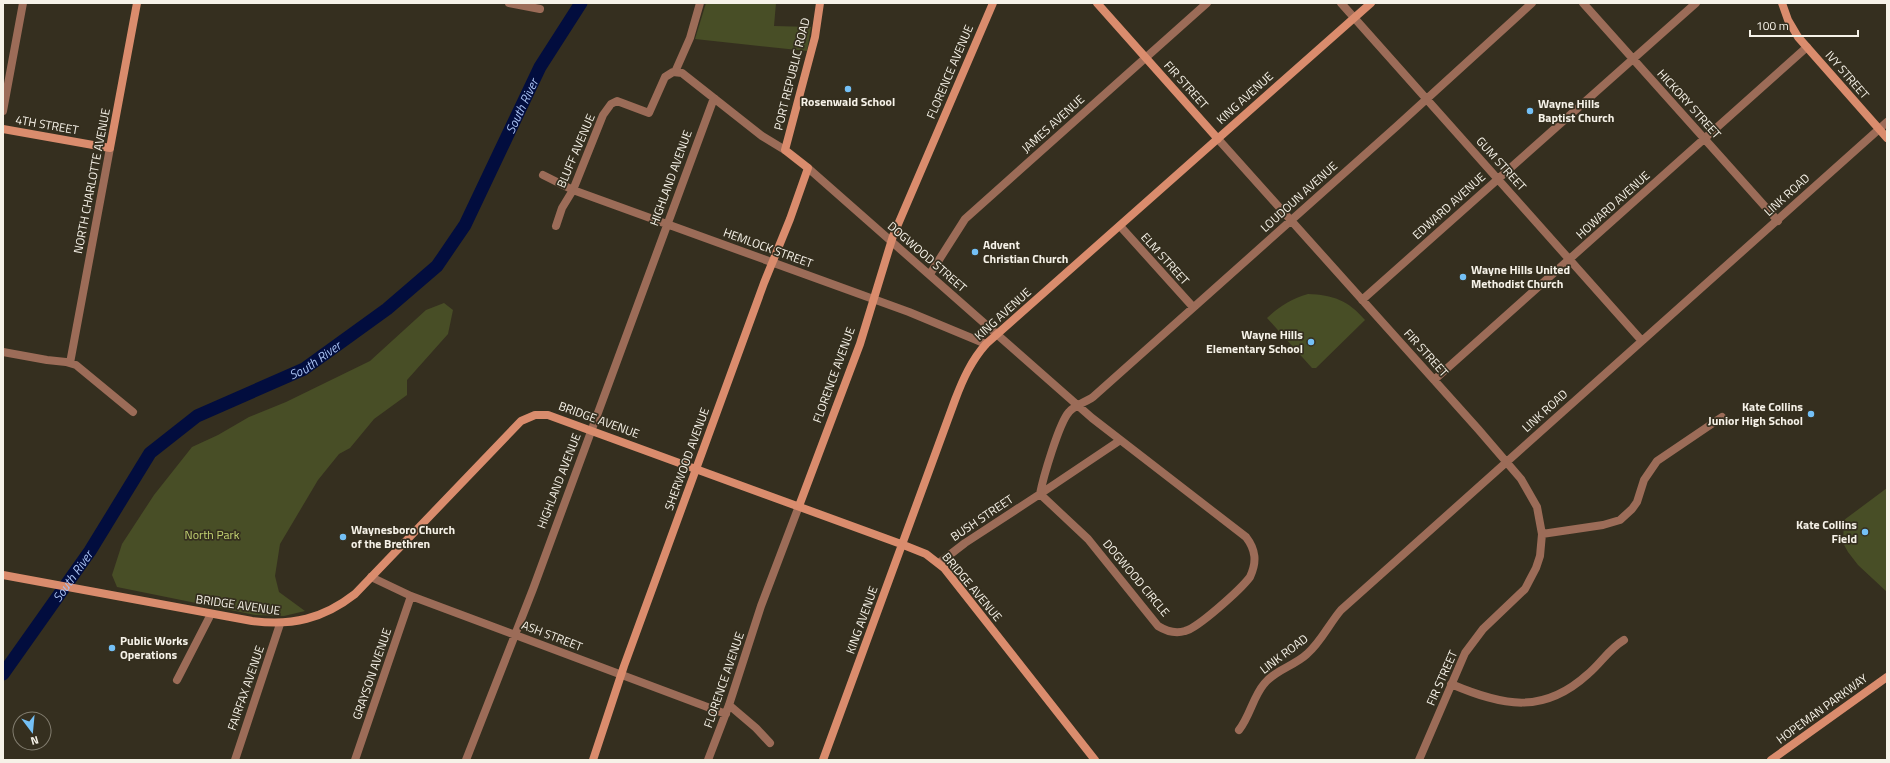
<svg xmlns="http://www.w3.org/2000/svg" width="1890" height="763" font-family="'Titillium Web',sans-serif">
  <rect width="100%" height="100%" fill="#352f1f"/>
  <path fill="#484e26" d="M 706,3 L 776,3 L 774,26 L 811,27 L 807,51 L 695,39 Z
    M 1308,294 C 1333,295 1348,300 1365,320 L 1316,368 L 1312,368 L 1267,318 C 1280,306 1291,299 1308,294 Z
    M 444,303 L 453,310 L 448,334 L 407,380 L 407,395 L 374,419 L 350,448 L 339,454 L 318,480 L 280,544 L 275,576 L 279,592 L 305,611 L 284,616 L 255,615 L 117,587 L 112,575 L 122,544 L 154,495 L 192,447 L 218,435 L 249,417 L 286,402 L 370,361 L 426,310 Z
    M 1887,488 L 1887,592 L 1858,565 L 1848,552 L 1843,543 L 1844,520 Z"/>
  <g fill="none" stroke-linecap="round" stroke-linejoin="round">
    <path stroke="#020d3e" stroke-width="13" id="s1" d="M 3,674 L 90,551 L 150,453 L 197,416 L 304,369 L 387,309 L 437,266 L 465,225 L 540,67 L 581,3"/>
    <path stroke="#9c6c58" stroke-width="8" d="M 509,3 L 540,9
      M 1341,3 L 1642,341
      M 1583,3 L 1778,221
      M 675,72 L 690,38 L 700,3
      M 3,111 L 23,3
      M 1218,139 L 1478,429 L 1521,479 L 1537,507 L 1542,534 L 1540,556 L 1536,568 L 1525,589 L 1483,629 L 1465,653 L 1419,760
      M 808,168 L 1092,418 L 1246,537 C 1256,550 1257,562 1250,577 C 1241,589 1198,628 1185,631 C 1175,634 1166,631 1158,626 L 1088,539 L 1040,494 L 1119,441
      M 543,175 L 573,190 L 909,312 L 986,344
      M 556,226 L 562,208 L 573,190 L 603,115 L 611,104 L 617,101 L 649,113 L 665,77 L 673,72 L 682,73 L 762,136 L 785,150
      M 1120,226 L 1193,307
      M 930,274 L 965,219 L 1207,3
      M 1362,300 L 1696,3
      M 3,352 L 47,360 L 66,362 L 76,365 L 133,412
      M 70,363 L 110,148
      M 1434,380 L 1807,47
      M 1542,534 L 1603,525 L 1620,520 L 1632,509 L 1637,502 L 1644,480 L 1657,461 L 1722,417
      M 939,563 L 965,543 L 1040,494 C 1043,478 1059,423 1069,412 C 1075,405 1086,402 1093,397 L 1397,126 L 1532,3
      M 371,577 L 411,596 L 726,714
      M 177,680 L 211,614
      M 1451,684 C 1503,706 1543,715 1588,674 C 1601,663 1609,649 1624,640
      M 729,705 L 756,728 L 770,743
      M 1239,730 C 1250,716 1253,697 1264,684 C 1275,670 1294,666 1307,654 C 1321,642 1329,624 1341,610 L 1887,122
      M 235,760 L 280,624
      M 355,760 L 411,596
      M 466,760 L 533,589 L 714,98
      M 708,760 L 729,705 L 761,606 L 799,506"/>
    <path stroke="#da8c6d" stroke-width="8" d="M 1097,3 L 1218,139
      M 1782,3 L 1788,20 L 1798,37 L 1887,138
      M 3,129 L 110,148 L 137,3
      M 799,506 L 860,344 L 893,236 L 993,3
      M 3,575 L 252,621 C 292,626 323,619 355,594 L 521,421 L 535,415 L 548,415 L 901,544 L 926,554 L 944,568 L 1095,760
      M 593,760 L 624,666 L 764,283 L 790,219 L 808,168 L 785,150 L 815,37 L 820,3
      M 823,760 L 955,400 C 963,379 971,361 986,344 L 1371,3
      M 1771,760 L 1887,677"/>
  </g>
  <g fill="#74c0f6" stroke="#352f1f" stroke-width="1.5">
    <circle cx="848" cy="89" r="4"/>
    <circle cx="1530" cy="111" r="4"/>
    <circle cx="975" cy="252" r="4"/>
    <circle cx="1463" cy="277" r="4"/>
    <circle cx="1311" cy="342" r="4"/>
    <circle cx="1811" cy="414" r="4"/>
    <circle cx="1865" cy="532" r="4"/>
    <circle cx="343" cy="537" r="4"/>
    <circle cx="112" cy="648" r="4"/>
  </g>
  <g text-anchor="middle" stroke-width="3.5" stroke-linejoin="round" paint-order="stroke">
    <g font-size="12" fill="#f6f2e8" stroke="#352f1f">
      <text transform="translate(950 72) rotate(-67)" y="4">FLORENCE AVENUE</text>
      <text transform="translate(792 74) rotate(-76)" y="4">PORT REPUBLIC ROAD</text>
      <text transform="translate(1847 75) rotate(49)" y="4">IVY STREET</text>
      <text transform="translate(1186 85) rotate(48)" y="4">FIR STREET</text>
      <text transform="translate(1245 98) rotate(-42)" y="4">KING AVENUE</text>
      <text transform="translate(1689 104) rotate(48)" y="4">HICKORY STREET</text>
      <text transform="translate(1053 124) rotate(-42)" y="4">JAMES AVENUE</text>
      <text transform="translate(47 125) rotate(10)" y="4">4TH STREET</text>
      <text transform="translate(576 151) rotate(-67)" y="4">BLUFF AVENUE</text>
      <text transform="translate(1501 164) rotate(48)" y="4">GUM STREET</text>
      <text transform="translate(671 178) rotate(-70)" y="4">HIGHLAND AVENUE</text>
      <text transform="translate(92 181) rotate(-79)" y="4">NORTH CHARLOTTE AVENUE</text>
      <text transform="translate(1787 195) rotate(-42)" y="4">LINK ROAD</text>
      <text transform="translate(1299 197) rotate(-42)" y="4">LOUDOUN AVENUE</text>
      <text transform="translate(1613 205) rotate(-42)" y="4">HOWARD AVENUE</text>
      <text transform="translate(1449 206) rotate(-42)" y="4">EDWARD AVENUE</text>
      <text transform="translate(768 248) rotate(20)" y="4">HEMLOCK STREET</text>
      <text transform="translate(927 257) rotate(41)" y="4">DOGWOOD STREET</text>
      <text transform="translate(1165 259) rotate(48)" y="4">ELM STREET</text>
      <text transform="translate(1003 314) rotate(-42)" y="4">KING AVENUE</text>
      <text transform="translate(1426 353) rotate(48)" y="4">FIR STREET</text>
      <text transform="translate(834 375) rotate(-70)" y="4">FLORENCE AVENUE</text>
      <text transform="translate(1545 411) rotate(-42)" y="4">LINK ROAD</text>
      <text transform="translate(599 420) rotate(20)" y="4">BRIDGE AVENUE</text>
      <text transform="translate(687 459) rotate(-70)" y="4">SHERWOOD AVENUE</text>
      <text transform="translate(559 481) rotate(-69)" y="4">HIGHLAND AVENUE</text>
      <text transform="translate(982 518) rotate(-34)" y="4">BUSH STREET</text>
      <text transform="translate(1136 578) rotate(50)" y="4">DOGWOOD CIRCLE</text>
      <text transform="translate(972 587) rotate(50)" y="4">BRIDGE AVENUE</text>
      <text transform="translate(238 605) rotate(8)" y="4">BRIDGE AVENUE</text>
      <text transform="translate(862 620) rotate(-70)" y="4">KING AVENUE</text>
      <text transform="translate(552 636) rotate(21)" y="4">ASH STREET</text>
      <text transform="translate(1284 654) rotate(-37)" y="4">LINK ROAD</text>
      <text transform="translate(372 674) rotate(-71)" y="4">GRAYSON AVENUE</text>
      <text transform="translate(1442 678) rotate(-66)" y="4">FIR STREET</text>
      <text transform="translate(724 680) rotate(-71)" y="4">FLORENCE AVENUE</text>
      <text transform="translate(246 688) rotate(-71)" y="4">FAIRFAX AVENUE</text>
      <text transform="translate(1822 709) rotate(-36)" y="4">HOPEMAN PARKWAY</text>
    </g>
    <g font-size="12" font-weight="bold" fill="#f6f2e8" stroke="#352f1f" text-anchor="start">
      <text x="848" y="106" text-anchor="middle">Rosenwald School</text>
      <text x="1538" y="108">Wayne Hills<tspan x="1538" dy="14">Baptist Church</tspan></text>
      <text x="983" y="249">Advent<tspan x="983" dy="14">Christian Church</tspan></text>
      <text x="1471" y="274">Wayne Hills United<tspan x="1471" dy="14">Methodist Church</tspan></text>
      <text x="1303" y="339" text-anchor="end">Wayne Hills<tspan x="1303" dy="14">Elementary School</tspan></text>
      <text x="1803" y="411" text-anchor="end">Kate Collins<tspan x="1803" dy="14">Junior High School</tspan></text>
      <text x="1857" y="529" text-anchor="end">Kate Collins<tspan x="1857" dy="14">Field</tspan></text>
      <text x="351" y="534">Waynesboro Church<tspan x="351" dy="14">of the Brethren</tspan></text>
      <text x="120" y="645">Public Works<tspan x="120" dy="14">Operations</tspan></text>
    </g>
    <g font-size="12" fill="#c4d472" stroke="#352f1f">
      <text x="212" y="539">North Park</text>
    </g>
    <g font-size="13" font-style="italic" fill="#a7bff0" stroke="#352f1f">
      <text dy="5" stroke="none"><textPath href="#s1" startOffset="792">South River</textPath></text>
      <text dy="5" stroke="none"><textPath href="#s1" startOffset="456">South River</textPath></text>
      <text dy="5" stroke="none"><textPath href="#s1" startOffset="120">South River</textPath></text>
    </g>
  </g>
  <rect width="1890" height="763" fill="none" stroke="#f6f2e8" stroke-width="8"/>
  <g transform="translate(32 731) rotate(164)"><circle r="19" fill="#352f1f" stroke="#827d6f"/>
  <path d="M0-3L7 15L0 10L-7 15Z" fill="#74c0f6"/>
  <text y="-6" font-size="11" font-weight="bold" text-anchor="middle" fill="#f6f2e8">N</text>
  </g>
  <path d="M1750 30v6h108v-6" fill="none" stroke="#f6f2e8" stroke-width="2"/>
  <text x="1756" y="30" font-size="12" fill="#f6f2e8" stroke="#352f1f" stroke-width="3" paint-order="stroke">100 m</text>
</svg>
